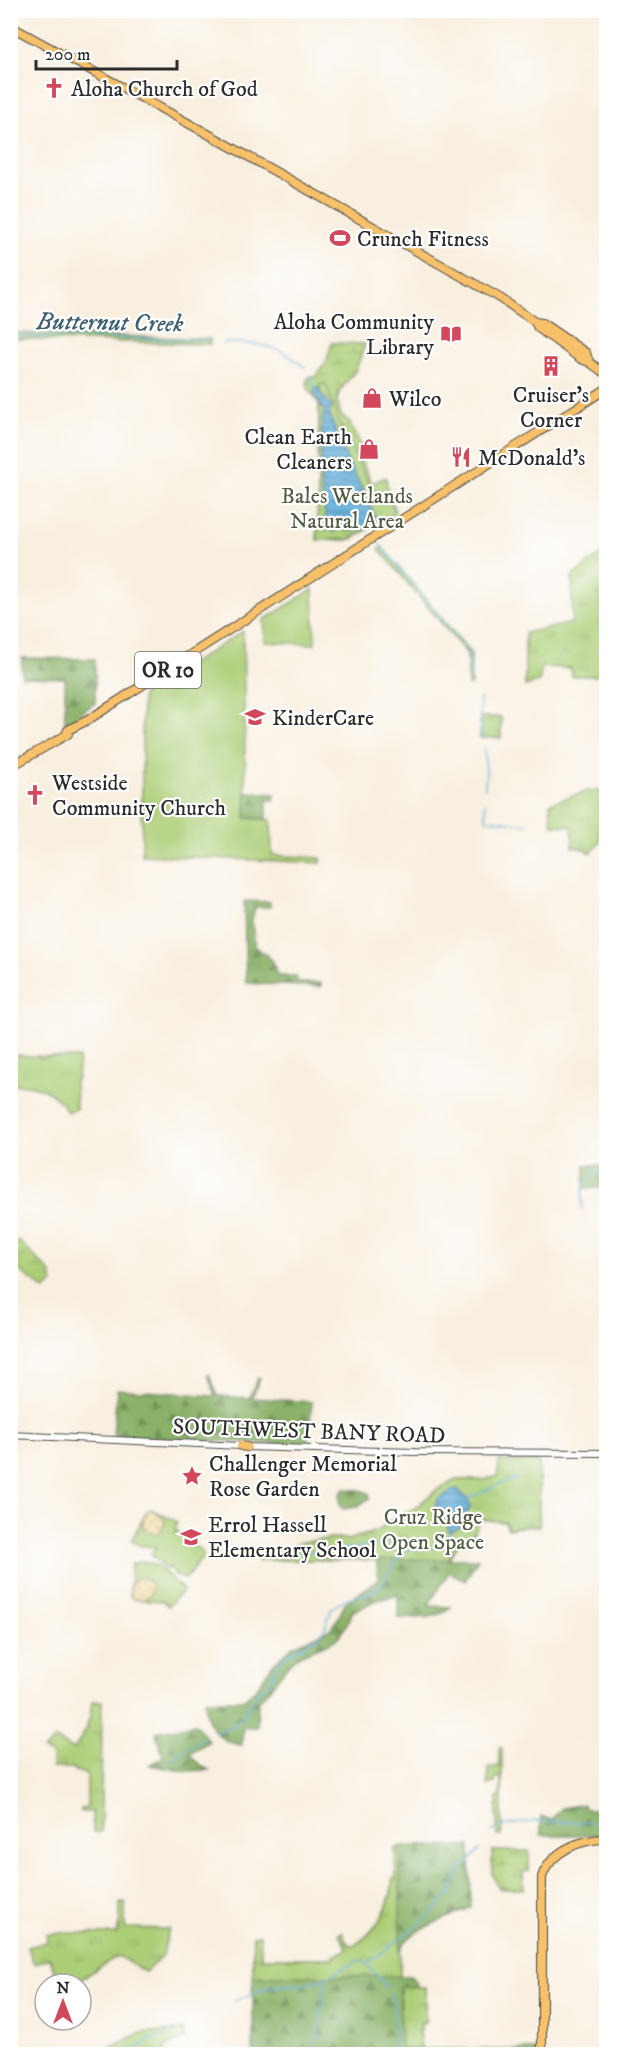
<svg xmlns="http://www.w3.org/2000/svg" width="617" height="2065" font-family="'IM FELL DW Pica',serif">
  <defs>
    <pattern id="forest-firs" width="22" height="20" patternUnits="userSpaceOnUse" patternTransform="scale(1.5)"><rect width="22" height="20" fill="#89b167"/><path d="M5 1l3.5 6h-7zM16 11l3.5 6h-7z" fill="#709055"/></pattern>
    <pattern id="wetland-marsh" width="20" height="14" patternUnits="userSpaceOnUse" patternTransform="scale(1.5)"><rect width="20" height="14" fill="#acce76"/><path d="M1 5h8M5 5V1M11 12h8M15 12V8" fill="none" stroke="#94b166"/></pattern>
    <pattern id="sand-dots" width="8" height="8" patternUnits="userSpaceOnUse" patternTransform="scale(1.5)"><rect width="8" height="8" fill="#eeda9e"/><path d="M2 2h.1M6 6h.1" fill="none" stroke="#cb8" stroke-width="1.8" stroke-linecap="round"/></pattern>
    <pattern id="park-tufts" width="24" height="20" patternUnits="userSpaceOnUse" patternTransform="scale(1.5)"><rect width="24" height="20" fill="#acce76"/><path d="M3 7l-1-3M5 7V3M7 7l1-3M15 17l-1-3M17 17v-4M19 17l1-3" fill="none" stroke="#94b166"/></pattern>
    <pattern id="water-rules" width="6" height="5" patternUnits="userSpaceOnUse" patternTransform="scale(1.5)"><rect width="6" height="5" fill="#5eacd8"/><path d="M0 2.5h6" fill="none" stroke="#4e8caf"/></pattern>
  </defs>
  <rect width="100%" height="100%" fill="#fff"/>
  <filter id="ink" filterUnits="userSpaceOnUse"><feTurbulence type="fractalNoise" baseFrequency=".0167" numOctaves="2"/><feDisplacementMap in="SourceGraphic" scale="12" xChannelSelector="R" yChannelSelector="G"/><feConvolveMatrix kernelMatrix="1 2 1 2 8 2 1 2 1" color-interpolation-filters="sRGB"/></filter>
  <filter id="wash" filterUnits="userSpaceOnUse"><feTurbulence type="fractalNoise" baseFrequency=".008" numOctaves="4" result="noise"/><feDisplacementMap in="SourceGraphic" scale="24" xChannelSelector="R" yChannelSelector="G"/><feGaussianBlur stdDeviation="1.35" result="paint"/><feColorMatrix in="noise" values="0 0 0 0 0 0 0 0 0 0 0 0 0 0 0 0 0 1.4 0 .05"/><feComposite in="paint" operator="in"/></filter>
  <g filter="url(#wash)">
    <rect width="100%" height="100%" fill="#f8efdf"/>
    <path fill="#acce76" stroke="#6c7c50" stroke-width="1.5" d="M 313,589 L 315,644 L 265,642 L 264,620 Z
      M 243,631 L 246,818 L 271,820 L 272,855 L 321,858 L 321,863 L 142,855 L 142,695 Z
      M 151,1509 L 177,1522 L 175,1532 L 177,1531 L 203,1553 L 203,1557 L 185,1579 L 175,1575 L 169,1568 L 167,1569 L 151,1554 L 157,1547 L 142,1546 L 131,1541 L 147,1511 Z
      M 143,1561 L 159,1566 L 183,1590 L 168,1606 L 163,1601 L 133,1599 L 130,1596 L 131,1564 Z"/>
    <path fill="url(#forest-firs)" stroke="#5a6e49" stroke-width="1.5" d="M 22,658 L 95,659 L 95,703 L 65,724 L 65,678 L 22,677 Z
      M 246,792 L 275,794 L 274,800 L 267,800 L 267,819 L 246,818 Z
      M 244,901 L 270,902 L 270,907 L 255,907 L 252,920 L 255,946 L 273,961 L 277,976 L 297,976 L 296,981 L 302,983 L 321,983 L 321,987 L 246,983 Z
      M 585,1165 L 606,1165 L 606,1188 L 584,1188 Z
      M 208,1374 L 209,1374 L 218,1396 L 249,1398 L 258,1378 L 260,1379 L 252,1398 L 312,1402 L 308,1443 L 303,1445 L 113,1436 L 117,1389 L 215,1396 Z
      M 499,1461 L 539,1462 L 539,1526 L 519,1527 L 508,1529 L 505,1522 L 479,1519 L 475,1532 L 460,1541 L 449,1559 L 478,1559 L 465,1581 L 449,1572 L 428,1606 L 451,1607 C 435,1621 418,1617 398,1618 L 398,1595 L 375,1601 L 353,1611 C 349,1620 344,1632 336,1639 C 326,1647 309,1649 298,1656 C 281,1667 274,1690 258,1700 L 257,1727 L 243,1727 L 242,1745 C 217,1742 206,1725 205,1700 L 243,1700 L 256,1689 L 273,1664 L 292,1647 L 329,1630 L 339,1617 L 345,1603 L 378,1580 L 377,1560 L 257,1560 L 257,1550 L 292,1549 L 297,1544 L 303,1542 L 339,1538 L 348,1540 L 378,1531 L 398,1515 L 411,1511 L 437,1490 L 456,1480 L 484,1480 L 498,1476 Z
      M 344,1489 L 360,1490 L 369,1493 L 370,1498 L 356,1507 L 343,1509 L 340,1505 L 340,1494 Z
      M 195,1724 L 209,1741 L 189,1754 L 200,1765 L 209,1770 L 183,1771 L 150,1765 L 163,1757 L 156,1732 Z
      M 584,1804 L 585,1809 L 606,1809 L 606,1835 L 541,1835 L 541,1816 L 551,1820 L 562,1808 Z
      M 400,1846 L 470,1846 L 471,1907 C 452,1919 405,1928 400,1952 C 399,1959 400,1969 400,1976 L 411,1976 L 418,1987 L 425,1987 L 425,2022 L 421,2022 L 421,2030 L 419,2030 L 421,2049 L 539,2050 L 539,2054 L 253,2054 L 253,1936 L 260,1935 L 261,1958 L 331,1958 L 347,1949 L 339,1934 L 342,1932 L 348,1944 L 353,1946 C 377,1932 391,1907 393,1879 L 396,1879 L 395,1848 L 399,1848 Z"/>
    <path fill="url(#wetland-marsh)" stroke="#6c7c50" stroke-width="1.5" d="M 11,333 L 210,339 L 210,344 L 11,339 Z
      M 332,343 L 365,344 L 356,370 L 339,392 L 337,400 L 341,415 L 351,423 L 350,427 L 354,430 L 361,446 L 357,450 L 372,483 L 386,477 L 388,492 L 390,492 L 395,512 L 354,538 L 348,540 L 317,540 L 319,404 L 308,388 L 307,380 L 310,376 L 315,378 L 326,362 Z
      M 382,547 L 471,653 L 471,685 L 468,685 L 467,654 L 379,549 Z
      M 480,717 L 501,717 L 501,738 L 480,738 Z
      M 18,1240 L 51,1273 L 53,1283 L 45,1290 L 11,1264 L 11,1246 Z
      M 492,1851 L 529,1851 L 529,1871 L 523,1872 L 524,1889 L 499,1889 L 492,1873 Z"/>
    <path fill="url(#sand-dots)" stroke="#8c8264" stroke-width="1.5" d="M 151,1509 L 159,1514 L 165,1521 L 163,1528 L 156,1534 L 146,1531 C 140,1524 143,1518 147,1511 Z
      M 137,1578 L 145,1578 L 152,1585 L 151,1594 L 143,1600 L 133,1599 L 130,1596 L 130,1586 Z"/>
    <path fill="url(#park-tufts)" stroke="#6c7c50" stroke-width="1.5" d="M 320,384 L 326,384 L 340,425 L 373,491 L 387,495 L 395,512 L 351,539 L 317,540 Z
      M 606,546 L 606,676 L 572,676 L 571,668 L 542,667 L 539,682 L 525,686 L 525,633 L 572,623 L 572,576 L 601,554 Z
      M 606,790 L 606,837 L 604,836 L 591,853 L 584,849 L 573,847 L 572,826 L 552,825 L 550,803 L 588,791 Z
      M 11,1055 L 79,1058 L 77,1079 L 75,1080 L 76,1109 L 67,1112 C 57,1091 32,1082 11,1085 Z
      M 499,1461 L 539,1462 L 539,1526 L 519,1527 L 508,1529 L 505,1522 L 479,1519 L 475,1532 L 460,1541 L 448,1559 L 257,1560 L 257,1550 L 292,1549 L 297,1544 L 303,1542 L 339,1538 L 348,1540 L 378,1531 L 398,1515 L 411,1511 L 437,1490 L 456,1480 L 484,1480 L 498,1476 Z
      M 92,1701 L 102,1701 L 101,1832 L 93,1832 L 92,1812 L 81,1812 L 81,1809 L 87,1808 L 87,1774 L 75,1771 L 73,1768 L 52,1768 L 52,1755 L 43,1750 L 56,1739 L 73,1750 C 86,1733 90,1723 92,1701 Z
      M 499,1748 L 502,1748 L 502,1835 L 497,1835 L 497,1797 L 501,1796 L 501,1777 L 496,1777 L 495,1783 L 488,1785 L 488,1767 L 499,1767 Z
      M 395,1848 L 400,1848 L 400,1976 L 253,1976 L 253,1936 L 260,1935 L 261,1958 L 331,1958 L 347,1949 L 339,1934 L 342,1932 L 348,1944 L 353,1946 C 377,1932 391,1907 393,1879 L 396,1879 Z
      M 120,1903 L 125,1903 L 125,1928 L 169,1929 L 163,1955 L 145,1972 L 118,1956 L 80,1979 L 87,1992 L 81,1993 L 81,1984 L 58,1984 L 50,1958 L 34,1964 L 28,1947 L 47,1942 L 46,1935 L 63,1933 L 117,1934 L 120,1919 Z
      M 400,1987 L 425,1987 L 425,2022 L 421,2022 L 421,2030 L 419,2030 L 421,2049 L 401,2049 Z
      M 183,2030 L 185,2039 L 163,2048 L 168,2054 L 98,2054 L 140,2033 Z"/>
    <path fill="url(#water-rules)" stroke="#446c82" stroke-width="1.5" d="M 315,388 L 319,388 L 322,396 L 332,407 L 329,413 C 334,426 338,440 344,453 C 355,476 368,497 376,520 C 369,528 352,534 342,528 L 335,532 L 327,529 L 321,486 L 322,426 L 324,411 L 314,393 Z
      M 455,1489 L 459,1490 L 461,1494 L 463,1494 L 471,1505 L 461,1527 L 450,1532 L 448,1529 L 444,1514 L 435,1506 L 438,1499 Z"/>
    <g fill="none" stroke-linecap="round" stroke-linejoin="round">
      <path stroke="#5eacd8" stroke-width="1.5" d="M 10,336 L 209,340
        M 224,343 C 242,343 263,343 281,351 C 289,355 297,362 305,367
        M 309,376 L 315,388
        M 380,544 L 466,648 L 470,661 L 470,681
        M 480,698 L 480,728 L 483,739
        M 484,747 L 486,772 L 485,788
        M 485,803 L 486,819 L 527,824
        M 582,1209 C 582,1185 582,1178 606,1170
        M 468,1499 L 501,1483 L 519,1479
        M 267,1555 L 352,1548 L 390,1543 L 405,1543 L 428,1549 L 443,1542 L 450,1532
        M 214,1733 L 233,1726 L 242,1717 L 258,1692 L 271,1681 L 277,1664 L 283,1657 L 319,1637 L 324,1630 L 332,1608 L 345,1599 L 371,1592 L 379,1587 L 403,1552 L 414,1547
        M 167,1762 L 204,1737
        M 492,1832 L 500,1826 L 536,1821 L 606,1823
        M 367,1964 L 387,1987
        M 390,1993 C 398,2014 394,2033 393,2054
        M 235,2001 L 265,1988 L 307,1983 L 324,1978
        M 127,2054 L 146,2042 L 175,2029
        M 310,2054 L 311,2047 L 318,2038 L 325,1978 L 360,1960 L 367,1964 L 427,1918 L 450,1894 L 461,1866 L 470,1862 L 479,1850"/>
    </g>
  </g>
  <g filter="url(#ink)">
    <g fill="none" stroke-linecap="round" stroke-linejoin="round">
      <g stroke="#4a4846" stroke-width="8">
        <path id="minor" d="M 10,1435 L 241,1446
          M 247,1447 L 415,1452 L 606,1453
          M 10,1598 L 14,1622 L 10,1648"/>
      </g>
      <g stroke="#4a4846" stroke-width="10">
        <path id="major" d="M 10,26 L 219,140 L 500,298 L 535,322 L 538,328 L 581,359 L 589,362 L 606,374
          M 535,322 L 542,323 L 586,353 L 589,362
          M 66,734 L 68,730 L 88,720 L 606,389
          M 10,767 L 68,734
          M 241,1446 L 247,1447
          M 542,2054 L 542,1877 C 551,1851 580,1839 606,1839"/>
      </g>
      <use href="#minor" stroke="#fff" stroke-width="6"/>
      <use href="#major" stroke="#f7c06b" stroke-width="8"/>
    </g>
  </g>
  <defs>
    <g id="church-bare" transform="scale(1.62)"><path d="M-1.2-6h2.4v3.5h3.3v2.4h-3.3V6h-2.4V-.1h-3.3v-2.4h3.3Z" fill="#d1495b" stroke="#fff" stroke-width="2.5" paint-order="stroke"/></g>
    <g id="stadium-bare" transform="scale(1.62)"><path d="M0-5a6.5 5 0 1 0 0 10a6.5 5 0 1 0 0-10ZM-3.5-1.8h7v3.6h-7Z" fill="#d1495b" stroke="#fff" stroke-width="2.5" paint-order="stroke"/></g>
    <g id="library-bare" transform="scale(1.62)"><path d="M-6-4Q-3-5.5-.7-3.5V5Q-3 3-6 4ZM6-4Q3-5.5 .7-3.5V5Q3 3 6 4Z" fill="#d1495b" stroke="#fff" stroke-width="2.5" paint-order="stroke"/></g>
    <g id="building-bare" transform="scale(1.62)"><path d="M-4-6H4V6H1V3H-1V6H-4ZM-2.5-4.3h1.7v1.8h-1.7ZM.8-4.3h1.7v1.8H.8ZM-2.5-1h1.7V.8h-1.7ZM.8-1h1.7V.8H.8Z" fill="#d1495b" stroke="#fff" stroke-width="2.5" paint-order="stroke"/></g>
    <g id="shop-bare" transform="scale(1.62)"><path d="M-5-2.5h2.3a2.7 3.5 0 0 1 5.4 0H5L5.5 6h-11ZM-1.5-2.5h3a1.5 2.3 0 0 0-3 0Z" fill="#d1495b" stroke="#fff" stroke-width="2.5" paint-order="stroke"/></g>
    <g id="restaurant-bare" transform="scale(1.62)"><path d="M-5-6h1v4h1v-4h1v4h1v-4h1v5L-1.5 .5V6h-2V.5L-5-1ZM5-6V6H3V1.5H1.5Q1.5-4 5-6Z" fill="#d1495b" stroke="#fff" stroke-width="2.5" paint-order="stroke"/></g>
    <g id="school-bare" transform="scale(1.62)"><path d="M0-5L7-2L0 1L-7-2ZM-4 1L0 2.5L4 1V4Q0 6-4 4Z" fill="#d1495b" stroke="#fff" stroke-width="2.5" paint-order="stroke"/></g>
    <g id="sight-bare" transform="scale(1.62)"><path d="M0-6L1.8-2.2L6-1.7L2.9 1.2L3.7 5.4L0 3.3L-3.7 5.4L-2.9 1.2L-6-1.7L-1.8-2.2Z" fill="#d1495b" stroke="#fff" stroke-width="2.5" paint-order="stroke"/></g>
  </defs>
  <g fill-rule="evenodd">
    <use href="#church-bare" x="54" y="88"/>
    <use href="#stadium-bare" x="340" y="238"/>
    <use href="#library-bare" x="451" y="334"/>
    <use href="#building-bare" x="551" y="366"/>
    <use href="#shop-bare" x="372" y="398"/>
    <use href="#shop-bare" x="369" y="449"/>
    <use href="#restaurant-bare" x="461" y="457"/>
    <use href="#school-bare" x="255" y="717"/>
    <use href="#church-bare" x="35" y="795"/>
    <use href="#sight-bare" x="192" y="1476"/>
    <use href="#school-bare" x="191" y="1537"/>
  </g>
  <g text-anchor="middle" stroke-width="4.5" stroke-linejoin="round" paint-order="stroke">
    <rect fill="#fff" stroke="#6b6b6b" stroke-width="1.5" x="135" y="652" width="66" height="36" rx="4.5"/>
    <g font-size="21" font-weight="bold" fill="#2b2b2b">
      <text x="168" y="677">OR 10</text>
    </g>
    <g font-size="22" fill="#2b2b2b" stroke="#fff" text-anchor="start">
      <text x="71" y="96">Aloha Church of God</text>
      <text x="357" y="246">Crunch Fitness</text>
      <text x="434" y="329" text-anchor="end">Aloha Community<tspan x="434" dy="25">Library</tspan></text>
      <text x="551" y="402" text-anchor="middle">Cruiser's<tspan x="551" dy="25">Corner</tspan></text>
      <text x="389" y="406">Wilco</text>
      <text x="352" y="444" text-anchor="end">Clean Earth<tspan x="352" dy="25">Cleaners</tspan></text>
      <text x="478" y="465">McDonald's</text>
      <text x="272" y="725">KinderCare</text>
      <text x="52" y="790">Westside<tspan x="52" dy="25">Community Church</tspan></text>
      <text x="209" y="1471">Challenger Memorial<tspan x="209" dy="25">Rose Garden</tspan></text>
      <text x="208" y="1532">Errol Hassell<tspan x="208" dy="25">Elementary School</tspan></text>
    </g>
    <g font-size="22" fill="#525c42" stroke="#fff">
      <text x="347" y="503">Bales Wetlands<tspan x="347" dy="25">Natural Area</tspan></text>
      <text x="433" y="1524">Cruz Ridge<tspan x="433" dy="25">Open Space</tspan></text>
    </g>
    <g font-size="22" fill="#2b2b2b" stroke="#fff">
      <text transform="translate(309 1430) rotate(2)" y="8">SOUTHWEST BANY ROAD</text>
    </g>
    <g font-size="24" font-style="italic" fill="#3f5f70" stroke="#fff">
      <text transform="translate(110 322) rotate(1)" y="8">Butternut Creek</text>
    </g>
  </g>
  <rect width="617" height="2065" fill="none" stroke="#fff" stroke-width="36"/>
  <g transform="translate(63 2002)"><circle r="28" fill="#ffffff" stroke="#aaaaaa" stroke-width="1.5"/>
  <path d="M0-4.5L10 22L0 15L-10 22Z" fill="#d1495b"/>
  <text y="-9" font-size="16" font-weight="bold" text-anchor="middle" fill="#2b2b2b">N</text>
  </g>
  <path d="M36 60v9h141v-9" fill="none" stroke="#2b2b2b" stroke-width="3"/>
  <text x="45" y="60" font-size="18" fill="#2b2b2b" stroke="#ffffff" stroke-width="4.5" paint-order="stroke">200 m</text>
</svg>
